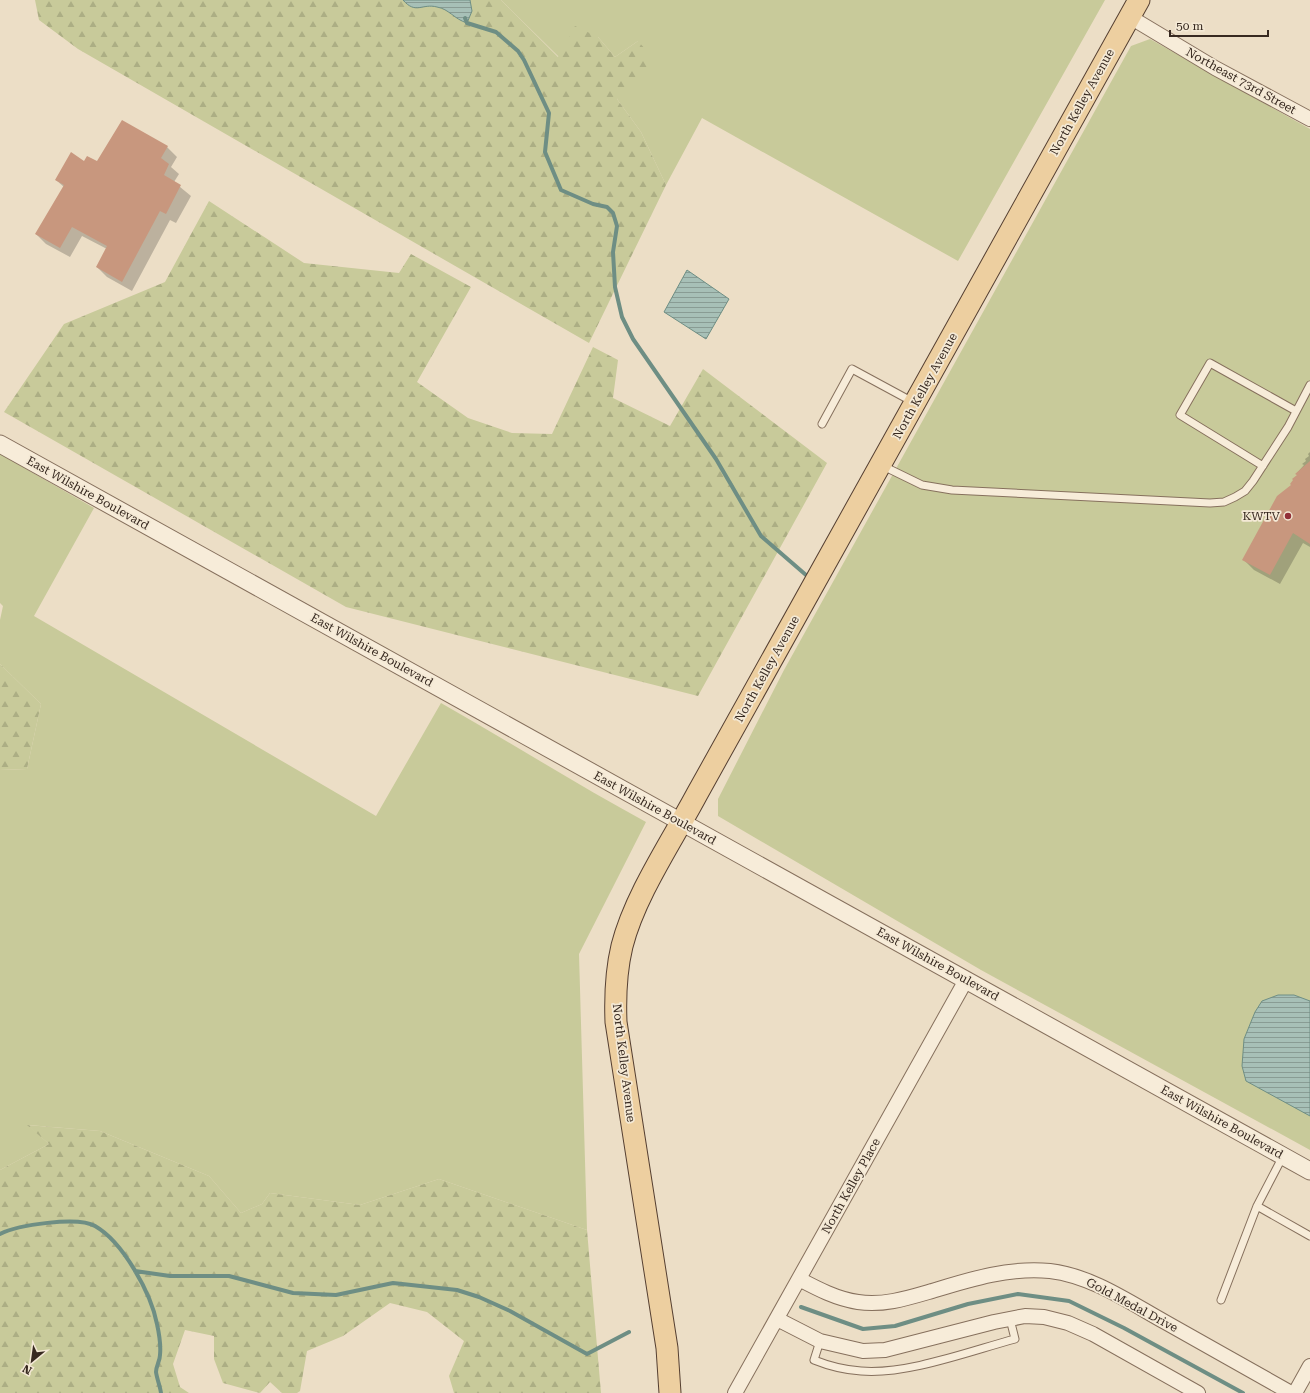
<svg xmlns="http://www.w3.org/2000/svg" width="1310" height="1393" font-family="'Roboto Serif',serif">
  <defs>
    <pattern id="forest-firs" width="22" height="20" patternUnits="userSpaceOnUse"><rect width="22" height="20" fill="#c8ca9a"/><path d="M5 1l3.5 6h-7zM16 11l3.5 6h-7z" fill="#acae84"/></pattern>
    <pattern id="water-rules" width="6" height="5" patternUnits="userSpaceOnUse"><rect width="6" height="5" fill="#a7c0b7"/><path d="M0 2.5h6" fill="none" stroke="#899c94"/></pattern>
  </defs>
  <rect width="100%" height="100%" fill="#ecdec6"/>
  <path fill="#c8ca9a" d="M 501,0 L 1105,0 L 958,261 L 702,118 L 666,185 L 641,132 L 617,99 L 638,41 L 615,57 L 598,37 L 559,57 Z
    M 1150,39 L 1310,129 L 1310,1150 L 981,970 L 718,816 L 718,799 L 784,670 L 1131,46 Z
    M 0,454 L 94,508 L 34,616 L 376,816 L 441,703 C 510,742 576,784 646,822 L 579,954 L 587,1230 L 439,1179 L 360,1205 L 270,1193 L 262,1204 L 241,1213 L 209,1176 L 100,1131 L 28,1125 L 49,1144 L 0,1170 L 0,770 L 27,769 L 41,704 L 0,664 L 0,620 L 3,606 L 0,603 Z"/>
  <path fill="url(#forest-firs)" d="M 35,0 L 501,0 L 558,57 L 575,26 L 598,37 L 615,57 L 638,41 L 646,50 L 650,75 L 617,99 L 641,132 L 666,185 L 589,343 L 78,49 L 39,20 Z
    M 209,201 L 304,263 L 399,273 L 411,254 L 471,287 L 417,382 L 468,418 L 512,433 L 552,434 L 593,347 L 618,360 L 613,398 L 670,426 L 703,369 L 827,463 L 698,696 L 346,607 L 4,412 L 64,324 L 165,282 Z
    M 0,664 L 41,704 L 27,769 L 0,770 Z
    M 27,1125 L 100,1131 L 209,1176 L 241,1213 L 262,1204 L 270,1193 L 360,1205 L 439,1179 L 587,1230 L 601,1393 L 454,1393 L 449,1376 L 464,1341 L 427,1312 L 390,1303 L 343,1336 L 307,1351 L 300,1391 L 297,1393 L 282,1393 L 270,1382 L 260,1393 L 223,1383 L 214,1359 L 214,1336 L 185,1330 L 173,1364 L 180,1387 L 189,1393 L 0,1393 L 0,1170 L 49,1144 Z"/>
  <path fill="url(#water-rules)" stroke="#6e8e84" d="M 403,0 L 470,0 L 472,11 L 467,23 C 454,19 449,9 437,7 C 422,3 416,15 403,0 Z
    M 687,270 L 729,299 L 706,339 L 664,312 Z
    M 1278,995 L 1294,995 L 1310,1001 L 1310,1116 L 1246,1081 L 1242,1066 L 1244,1039 L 1255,1012 L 1262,1001 Z"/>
  <path fill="#0003" d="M 167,147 L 177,157 L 171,167 L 179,174 L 174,182 L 191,196 L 176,223 L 170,220 L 132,291 L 107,277 L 97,267 L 107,249 L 82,236 L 70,257 L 46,244 L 36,234 L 64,187 L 56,180 L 84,162 L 98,163 Z
    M 1310,452 L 1310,547 L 1303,543 L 1280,584 L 1254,570 L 1244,560 L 1298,475 L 1296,474 L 1304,465 L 1302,464 L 1306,461 L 1305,459 L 1309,456 L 1308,454 Z"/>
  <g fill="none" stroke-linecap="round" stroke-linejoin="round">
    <path stroke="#6e8e84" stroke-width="4" d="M 465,18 L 467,23 L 496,32 L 518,51 L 524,60 L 549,113 L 545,152 L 561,190 L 593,204 L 607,207 L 613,213 L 617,226 L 613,252 L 615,287 L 622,317 L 633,339 L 716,459 L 761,536 L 806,575
      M 0,1234 C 17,1225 78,1216 95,1226 C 123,1242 151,1293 157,1324 C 159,1333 161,1345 160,1355 C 160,1361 156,1366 156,1372 C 157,1379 160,1386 161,1393
      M 135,1271 L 170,1276 L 229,1276 L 293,1293 L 336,1295 L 393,1283 L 457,1290 L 479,1297 L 510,1311 L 587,1354 L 629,1332
      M 801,1307 L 863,1329 L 895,1326 L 968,1304 L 1018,1294 L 1069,1301 L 1124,1328 L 1243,1393"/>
  </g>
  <path fill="#c8977e" d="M 122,120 L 168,146 L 161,158 L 169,164 L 164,175 L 181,185 L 166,214 L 160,211 L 122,282 L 96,267 L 107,246 L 72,227 L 60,248 L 35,234 L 64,185 L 55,180 L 71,152 L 84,161 L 87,156 L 97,161 Z
    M 1310,461 L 1310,544 L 1293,533 L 1270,575 L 1242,560 L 1277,496 L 1291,485 L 1290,484 L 1293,480 L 1292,479 L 1297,475 L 1295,474 Z"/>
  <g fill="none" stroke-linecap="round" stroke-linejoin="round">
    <g stroke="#86705d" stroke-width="9">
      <path id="service" d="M 822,424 L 852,369 L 913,402
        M 883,466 L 922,485 L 952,490 L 1210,503 L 1224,502 L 1235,497 L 1245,491 L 1253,481 L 1288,427 L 1310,385
        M 1263,466 L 1180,415 L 1210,363 L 1296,411
        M 1257,1206 L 1310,1236
        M 1221,1300 L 1257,1206 L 1283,1156
        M 820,1341 L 814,1360 C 829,1366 845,1370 861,1371 C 907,1375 970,1351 1015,1339 L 1010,1319"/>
    </g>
    <g stroke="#86705d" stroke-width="16">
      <path id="minor" d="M 1130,17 L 1215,68 L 1310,119
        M 799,1279 C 818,1289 837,1299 858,1302 C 883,1306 908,1298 932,1291 C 971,1279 1009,1267 1050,1271 C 1092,1276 1129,1302 1165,1322 C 1207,1346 1249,1369 1291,1393
        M 777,1319 L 820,1341 L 863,1351 L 885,1350 L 994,1322 L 1025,1316 L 1044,1317 L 1068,1323 L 1093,1334 L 1198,1393
        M 735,1393 L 966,980
        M 1295,1393 L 1310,1366"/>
    </g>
    <g stroke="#86705d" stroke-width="19">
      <path id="tertiary" d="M 0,444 L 1310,1171"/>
    </g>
    <g stroke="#553f31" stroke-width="23">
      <path id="primary" d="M 670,1393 L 667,1348 L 616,1022 C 615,996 616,971 622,946 C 635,895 672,841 697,794 L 1139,0"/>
    </g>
    <use href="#service" stroke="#f7ecd9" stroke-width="7"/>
    <use href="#minor" stroke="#f7ecd9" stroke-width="14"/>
    <use href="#tertiary" stroke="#f7ecd9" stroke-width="17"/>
    <use href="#primary" stroke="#edcfa0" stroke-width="21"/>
  </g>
  <circle fill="#923038" stroke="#f4e9d5" stroke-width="1.5" cx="1288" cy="516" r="4"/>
  <g text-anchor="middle" stroke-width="3.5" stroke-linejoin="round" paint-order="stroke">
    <g font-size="12" fill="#372920" stroke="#f4e9d5">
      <text transform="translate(1241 81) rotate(29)" y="4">Northeast 73rd Street</text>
      <text transform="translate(1082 102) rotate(-61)" y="4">North Kelley Avenue</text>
      <text transform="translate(925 386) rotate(-61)" y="4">North Kelley Avenue</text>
      <text transform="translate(88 493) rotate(29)" y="4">East Wilshire Boulevard</text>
      <text transform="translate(372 650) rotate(29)" y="4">East Wilshire Boulevard</text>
      <text transform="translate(767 669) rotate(-61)" y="4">North Kelley Avenue</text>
      <text transform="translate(655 808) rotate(29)" y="4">East Wilshire Boulevard</text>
      <text transform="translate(938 964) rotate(29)" y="4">East Wilshire Boulevard</text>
      <text transform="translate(624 1063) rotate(83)" y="4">North Kelley Avenue</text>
      <text transform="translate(1222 1122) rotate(29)" y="4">East Wilshire Boulevard</text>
      <text transform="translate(851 1186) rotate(-61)" y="4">North Kelley Place</text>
      <text transform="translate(1132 1305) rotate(28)" y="4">Gold Medal Drive</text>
    </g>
    <g font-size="12" fill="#372920" stroke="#f4e9d5" text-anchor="end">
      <text x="1280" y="520">KWTV</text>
    </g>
  </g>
  <g transform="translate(32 1361) rotate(209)" stroke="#f4e9d5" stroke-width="3" paint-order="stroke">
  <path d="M0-3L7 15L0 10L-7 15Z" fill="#372920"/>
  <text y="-6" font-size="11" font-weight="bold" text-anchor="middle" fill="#372920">N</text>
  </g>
  <path d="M1170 30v6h98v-6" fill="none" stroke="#372920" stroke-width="2"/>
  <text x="1176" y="30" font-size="12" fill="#372920" stroke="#f4e9d5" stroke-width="3" paint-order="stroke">50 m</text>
</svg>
